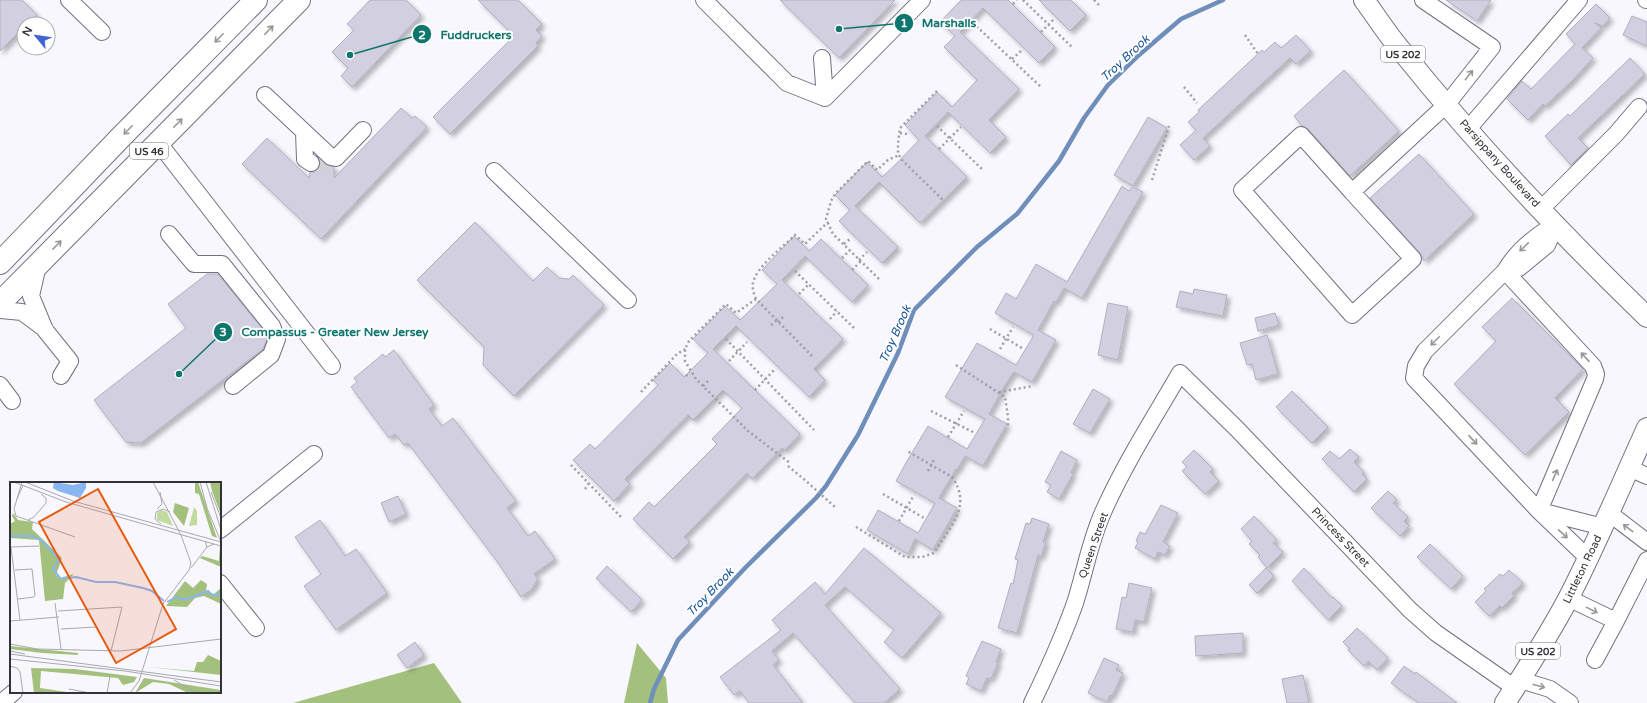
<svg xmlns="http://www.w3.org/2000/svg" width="1647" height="703" font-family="'Varela Round',sans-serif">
  <defs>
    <filter id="shadow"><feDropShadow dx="3.5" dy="3.5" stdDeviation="2" flood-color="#0004"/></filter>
  </defs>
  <rect width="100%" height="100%" fill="#f8f7fe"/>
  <path fill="#a3c07c" d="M 637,643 L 666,678 L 668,703 L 624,703 Z
    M 434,663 L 462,703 L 293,703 Z"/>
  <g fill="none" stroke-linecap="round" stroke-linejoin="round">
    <path stroke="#6f8eb9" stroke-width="4.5" d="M 650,703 L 654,689 L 678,640 L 745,568 L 816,498 L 826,486 L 858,435 L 898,353 L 914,310 L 977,247 L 1017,214 L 1059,161 L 1084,118 L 1108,85 L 1139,55 L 1181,19 L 1223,0"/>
  </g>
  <path fill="#d1cfe0" stroke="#b1afbf" filter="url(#shadow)" d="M 0,0 L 22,0 L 37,15 L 27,24 L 24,24 L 24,27 L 0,51 Z
    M 370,0 L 406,0 L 421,15 L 352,87 L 341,76 L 348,68 L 332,52 L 354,30 L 347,24 Z
    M 478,0 L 518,0 L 542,24 L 536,30 L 542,36 L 536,43 L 538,46 L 450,134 L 433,117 L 514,36 Z
    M 780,0 L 895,0 L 839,58 Z
    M 961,0 L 1008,0 L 1055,47 L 1039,63 L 983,8 L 960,32 L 1019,89 L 989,120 L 1006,137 L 990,153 L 948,112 L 925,136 L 967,177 L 920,223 L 879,182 L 855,206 L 898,247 L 882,263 L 839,221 L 850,210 L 835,195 L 867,162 L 882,177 L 894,166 L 919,140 L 905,125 L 937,92 L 952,107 L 977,80 L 944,47 L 955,36 L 940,22 Z
    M 1039,0 L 1071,0 L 1086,15 L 1070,31 Z
    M 1446,0 L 1491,0 L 1477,21 Z
    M 1596,4 L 1610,18 L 1603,26 L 1595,23 L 1601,28 L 1582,48 L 1593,58 L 1572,81 L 1545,106 L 1543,104 L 1528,120 L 1507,99 L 1522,81 L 1531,89 L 1575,44 L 1566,34 Z
    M 1632,16 L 1647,22 L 1647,46 L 1623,35 Z
    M 1296,35 L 1311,51 L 1296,64 L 1290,58 L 1203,138 L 1210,146 L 1194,160 L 1180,145 L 1196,130 L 1188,122 L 1199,112 L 1198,110 L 1262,50 L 1264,52 L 1275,42 L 1281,48 Z
    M 1630,58 L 1645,74 L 1578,138 L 1588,148 L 1571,165 L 1545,136 L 1568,114 L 1570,116 Z
    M 1344,70 L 1399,131 L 1350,176 L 1308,129 L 1302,126 L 1294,116 Z
    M 401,108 L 412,118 L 415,116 L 427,127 L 321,239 L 242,164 L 267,138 L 309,178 L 310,172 L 315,172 L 319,168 L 320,159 L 325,164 L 334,167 L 334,178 Z
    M 1148,117 L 1167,128 L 1133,186 L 1114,175 Z
    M 1419,154 L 1474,214 L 1424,261 L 1420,253 L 1370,198 Z
    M 1122,186 L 1129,191 L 1133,187 L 1143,192 L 1082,298 L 1064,288 L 1056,302 L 1054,301 L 1038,330 L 1056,340 L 1032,382 L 1014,372 L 1005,385 L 989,414 L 1007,424 L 983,466 L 965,456 L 957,470 L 956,469 L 939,498 L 957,508 L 933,550 L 915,539 L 908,554 L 867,530 L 878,510 L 918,533 L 935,503 L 896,481 L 907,461 L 928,426 L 967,449 L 985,419 L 945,397 L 977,343 L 1016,365 L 1034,335 L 995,313 L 1006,293 L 1016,299 L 1036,264 L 1067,282 Z
    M 475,222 L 533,281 L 547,267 L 559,278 L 569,279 L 573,275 L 604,305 L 514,396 L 483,365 L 484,347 L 417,280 Z
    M 794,236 L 809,251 L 821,239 L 868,285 L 852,302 L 805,256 L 782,280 L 843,339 L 814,369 L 825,380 L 809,397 L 736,326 L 713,349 L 800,434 L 785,450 L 782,448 L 752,479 L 747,473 L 684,537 L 690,542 L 673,559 L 633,519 L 649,502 L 654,507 L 717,444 L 712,439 L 742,408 L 723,390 L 693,420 L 688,415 L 625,479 L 630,484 L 614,501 L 573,460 L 590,444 L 595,449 L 658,385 L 653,380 L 670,363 L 684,377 L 708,353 L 693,339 L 725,306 L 740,320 L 777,284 L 762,270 Z
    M 207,274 L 218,274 L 264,331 L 267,339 L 263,349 L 141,443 L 126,442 L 94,400 L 186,328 L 168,304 Z
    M 1194,289 L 1227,295 L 1223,316 L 1176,307 L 1180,291 L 1193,294 Z
    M 1512,298 L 1583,369 L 1555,398 L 1569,412 L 1525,455 L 1454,384 L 1496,341 L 1482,327 Z
    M 1108,303 L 1128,307 L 1118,360 L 1098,355 Z
    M 1275,313 L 1279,325 L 1258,331 L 1255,318 Z
    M 1267,335 L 1278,374 L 1256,380 L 1252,364 L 1247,365 L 1240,343 Z
    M 394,350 L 434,405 L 429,409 L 442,426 L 453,418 L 516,501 L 507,508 L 528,536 L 535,531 L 555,559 L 534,574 L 538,579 L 532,589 L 521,597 L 496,560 L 408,443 L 404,445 L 395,434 L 389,438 L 351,387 L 357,382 L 354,378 L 383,354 L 385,357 Z
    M 1093,389 L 1110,399 L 1090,433 L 1073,424 Z
    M 1292,391 L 1328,427 L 1312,443 L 1276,407 Z
    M 1350,449 L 1359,457 L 1354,462 L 1364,472 L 1362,474 L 1367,479 L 1354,492 L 1322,459 L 1330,451 L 1339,459 Z
    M 1194,450 L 1213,469 L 1210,472 L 1219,481 L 1205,494 L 1182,471 L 1187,467 L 1182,462 Z
    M 1061,451 L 1077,460 L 1071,473 L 1073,474 L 1059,499 L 1047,492 L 1051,485 L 1045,482 Z
    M 1388,491 L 1397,500 L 1393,503 L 1408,517 L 1404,521 L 1409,526 L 1400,536 L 1371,508 Z
    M 398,496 L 406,514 L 389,522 L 381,503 Z
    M 1161,505 L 1178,513 L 1163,542 L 1170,546 L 1165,555 L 1158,552 L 1155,559 L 1135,548 L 1138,542 L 1136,541 L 1140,532 L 1145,534 Z
    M 1254,516 L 1277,540 L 1273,543 L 1283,552 L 1267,568 L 1258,557 L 1260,555 L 1249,544 L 1252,541 L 1241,529 Z
    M 1032,518 L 1049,524 L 1043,542 L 1046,542 L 1041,557 L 1038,555 L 1017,633 L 998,628 L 1011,583 L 1013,584 L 1018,560 L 1015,559 L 1026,523 L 1030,524 Z
    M 320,520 L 345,556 L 356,549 L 387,593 L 336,630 L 304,586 L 321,574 L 295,537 Z
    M 1430,544 L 1463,576 L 1451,589 L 1417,557 Z
    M 864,548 L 941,613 L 902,658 L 884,642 L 894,630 L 845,587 L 825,605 L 900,689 L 884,703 L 855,703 L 793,633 L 772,651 L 779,660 L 773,665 L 803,703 L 749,703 L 740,691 L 734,695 L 720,677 L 781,630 L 772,620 L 815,582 L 825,594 Z
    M 607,566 L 642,600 L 631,612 L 596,578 Z
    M 1266,568 L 1274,576 L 1257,593 L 1249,585 Z
    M 1304,568 L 1332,598 L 1333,597 L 1342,606 L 1328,620 L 1292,581 Z
    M 1509,570 L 1523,583 L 1512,593 L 1514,596 L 1502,608 L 1500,606 L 1489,616 L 1475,602 L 1486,591 L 1484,589 L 1500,574 L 1503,576 Z
    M 1129,583 L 1152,588 L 1144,622 L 1135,620 L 1133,632 L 1116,629 L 1122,597 L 1126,598 Z
    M 1357,628 L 1388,658 L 1377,670 L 1368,661 L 1364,666 L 1348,650 L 1350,649 L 1343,642 Z
    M 1243,633 L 1243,653 L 1196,656 L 1195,636 Z
    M 982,641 L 1001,649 L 996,662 L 998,663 L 991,679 L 987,678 L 981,691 L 966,684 L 969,678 L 966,676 Z
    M 415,642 L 424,655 L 407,668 L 397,655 Z
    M 1104,658 L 1119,665 L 1116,670 L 1123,673 L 1112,696 L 1110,695 L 1107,702 L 1088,693 Z
    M 1404,666 L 1415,674 L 1416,672 L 1457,703 L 1419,703 L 1403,692 L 1391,683 Z
    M 1303,675 L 1309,703 L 1287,703 L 1282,679 Z"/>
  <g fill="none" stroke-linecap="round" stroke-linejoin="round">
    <path stroke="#d0d0d6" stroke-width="16" stroke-dasharray="16 8" stroke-linecap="butt" d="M 311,163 L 324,165 L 333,160"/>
    <g stroke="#737180" stroke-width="18">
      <path id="minor" d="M 69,0 L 102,32
        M 704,0 L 787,83 L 825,98
        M 1646,0 L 1647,0
        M 822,58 L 825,98
        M 265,95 L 331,157 L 336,158 L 363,130
        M 825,98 L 922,0
        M 1468,129 L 1579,0
        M 304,132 L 305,159 L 311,163
        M 158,142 L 332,366
        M 494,171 L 628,300
        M 1352,192 L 1413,259 L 1352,315 L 1242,190 L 1301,135 L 1352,192 L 1447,104 L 1492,47 L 1423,0
        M 1541,209 L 1616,134 L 1639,107
        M 1556,224 C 1535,236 1517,250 1505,271 L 1425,351 L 1416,366 L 1414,378 L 1539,511 L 1588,558
        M 169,234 L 194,264 L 222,264 L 272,326 L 277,339 L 271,355 L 233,386
        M 38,265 L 31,296 L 45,330 L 70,361 L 61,376
        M 0,310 L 22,312 L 45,329
        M 0,385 L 12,401
        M 1629,468 L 1647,476
        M 1539,511 L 1595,379 L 1596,374 L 1593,366 L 1505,271 L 1519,268 L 1547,245 L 1556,224
        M 1540,511 L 1603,527
        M 1609,513 L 1647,542
        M 220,530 L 314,454
        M 220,583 L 256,628
        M 1568,598 L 1616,621
        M 1595,660 L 1616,621 L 1647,560
        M 1520,680 L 1550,689 L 1570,703
        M 1,703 L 14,692
        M 1032,703 C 1048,670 1063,637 1075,603 C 1085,572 1090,540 1104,510 C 1125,463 1154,418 1180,373 L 1237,429 L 1410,610 L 1436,633 L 1515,688"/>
    </g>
    <g stroke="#737180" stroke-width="22">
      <path id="major" d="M 1364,0 C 1376,16 1387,34 1400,49 C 1476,144 1560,233 1647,317
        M 1505,703 C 1527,669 1549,635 1568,599 C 1597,543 1621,485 1647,428"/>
    </g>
    <g stroke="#737180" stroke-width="24">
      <path id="highway" d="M 0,263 L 120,138 L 256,0
        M 0,303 L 299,0"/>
    </g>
    <path stroke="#9e9ea4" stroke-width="2.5" stroke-dasharray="2 3" stroke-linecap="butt" d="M 1023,0 L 1073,48
      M 1094,0 L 1099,5
      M 1013,4 L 1017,0
      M 973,23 L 1042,88
      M 1041,32 L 1055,18
      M 1245,35 L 1258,54
      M 1012,59 L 1021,51
      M 1184,87 L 1197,103
      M 937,91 L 900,128 L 898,143 L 898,153 L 901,159 L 944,201
      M 937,126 L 984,171
      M 900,133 L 907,134
      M 939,149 L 961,127
      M 1152,180 L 1169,126
      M 844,244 L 851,238
      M 842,258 L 850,250
      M 859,260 L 867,252
      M 852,270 L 861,261
      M 795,271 L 854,328
      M 879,279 L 833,234 L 826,219 L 831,201 L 835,194 L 868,161 L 877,170 L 888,160 L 899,155
      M 799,294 L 809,284
      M 756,299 L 736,313 L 726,304 L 689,341 L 685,349 L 685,361 L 696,379 L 748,431 L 790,463
      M 830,319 L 837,311
      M 778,322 L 783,317
      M 771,325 L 777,320
      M 990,329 L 1022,348
      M 726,339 L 814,430
      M 1000,349 L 1013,327
      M 812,356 L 756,299 C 754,294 752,289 753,283 C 756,267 783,247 795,235 L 805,244 L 828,222
      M 729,361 L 747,342
      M 956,365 L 1005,397 L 1008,417 L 1008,427
      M 686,376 L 690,372
      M 703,386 L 708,381
      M 755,390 L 775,369
      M 641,392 L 677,354 L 685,349
      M 999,392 L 1033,386
      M 931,411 L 973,432
      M 948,437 L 964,411
      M 571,465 L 621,517
      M 788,466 L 806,481 L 835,507
      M 928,471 L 934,460
      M 585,489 L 589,483
      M 883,494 L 924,518
      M 899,521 L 914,495
      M 856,527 L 905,557 L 922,557 L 934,553 C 949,528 973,506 952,477 L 907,451"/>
    <use href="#minor" stroke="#fff" stroke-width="16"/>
    <use href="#major" stroke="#fff" stroke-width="20"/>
    <use href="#highway" stroke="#fff" stroke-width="22"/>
  </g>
  <defs><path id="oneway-shaft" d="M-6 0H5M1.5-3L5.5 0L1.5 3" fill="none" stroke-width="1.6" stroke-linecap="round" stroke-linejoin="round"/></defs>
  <g stroke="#98989c">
    <use href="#oneway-shaft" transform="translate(269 30) rotate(-46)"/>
    <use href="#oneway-shaft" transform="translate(219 38) rotate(135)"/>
    <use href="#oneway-shaft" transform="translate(1469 75) rotate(-52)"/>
    <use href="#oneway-shaft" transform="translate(178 123) rotate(-45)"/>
    <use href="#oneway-shaft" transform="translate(128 130) rotate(135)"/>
    <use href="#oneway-shaft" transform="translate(57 245) rotate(-45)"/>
    <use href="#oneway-shaft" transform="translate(1524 247) rotate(136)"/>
    <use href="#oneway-shaft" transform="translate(1435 341) rotate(135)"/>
    <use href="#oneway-shaft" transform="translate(1585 357) rotate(-133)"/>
    <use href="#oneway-shaft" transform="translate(1473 440) rotate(47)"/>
    <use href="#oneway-shaft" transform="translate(1555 475) rotate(-67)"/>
    <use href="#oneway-shaft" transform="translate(1628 528) rotate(-143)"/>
    <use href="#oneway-shaft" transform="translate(1563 534) rotate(43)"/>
    <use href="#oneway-shaft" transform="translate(1592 610) rotate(26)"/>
    <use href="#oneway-shaft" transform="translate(1539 686) rotate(15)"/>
  </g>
  <g text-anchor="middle" stroke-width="4" stroke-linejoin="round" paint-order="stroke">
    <g fill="#fff" stroke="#707074" stroke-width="1">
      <rect x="1381" y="46" width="44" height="16" rx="3"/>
      <rect x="130" y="143" width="38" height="16" rx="3"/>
      <rect x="1516" y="643" width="44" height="16" rx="3"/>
    </g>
    <g font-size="10" font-weight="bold" fill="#323238">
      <text x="1403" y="58">US 202</text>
      <text x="149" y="155">US 46</text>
      <text x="1538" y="655">US 202</text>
    </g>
    <g font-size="11" fill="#323238" stroke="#fff">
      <text transform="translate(1500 163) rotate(48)" y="4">Parsippany Boulevard</text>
      <text transform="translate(1341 537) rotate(46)" y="4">Princess Street</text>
      <text transform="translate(1093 545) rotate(-71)" y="4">Queen Street</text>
      <text transform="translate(1582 569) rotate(-64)" y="4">Littleton Road</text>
    </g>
    <g font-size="12" font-style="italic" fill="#185397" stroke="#fff">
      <text transform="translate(1125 58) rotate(-43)" y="4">Troy Brook</text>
      <text transform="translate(895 334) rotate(-66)" y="4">Troy Brook</text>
      <text transform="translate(710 592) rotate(-46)" y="4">Troy Brook</text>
    </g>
  </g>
  <g transform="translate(10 482)">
    <rect width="211" height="211" fill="#f8f7fe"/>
    <path d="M 184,25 L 187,29 L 187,43 L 179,44 ZM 151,28 L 157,30 L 163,44 L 147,38 L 147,31 Z" fill="#c1db9f"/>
    <path d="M 185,0 L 188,0 L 207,56 L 202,54 L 189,12 L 185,11 ZM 200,0 L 211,0 L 211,33 L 202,9 ZM 165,21 L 179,26 L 174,44 L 163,30 ZM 3,31 L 8,38 L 23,40 L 22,47 L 52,76 L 46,93 L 50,96 L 64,92 L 55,101 L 53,117 L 35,119 L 29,58 L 0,56 L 0,42 L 5,39 L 2,34 ZM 209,65 L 211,85 L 190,76 L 192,74 L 209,79 ZM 191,98 L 197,102 L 196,109 L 204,112 L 211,106 L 211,122 L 194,114 L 185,116 L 177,125 L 156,124 L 175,99 L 183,106 ZM 0,164 L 68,171 L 68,173 L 32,171 L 0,167 ZM 198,173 L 211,179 L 211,193 L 139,185 L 184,189 L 187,180 L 193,180 ZM 21,186 L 65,187 L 127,195 L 124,200 L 113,203 L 108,196 L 31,189 L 30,206 L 63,211 L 24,211 ZM 134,196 L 211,208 L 211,211 L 178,211 L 159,202 L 143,200 L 125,211 Z" fill="#a3c07c"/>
    <path d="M 44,0 L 63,3 L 76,0 L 76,6 L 70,16 L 48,9 L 43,6 Z" fill="#89b5f0"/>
    <path fill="none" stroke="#89b5f0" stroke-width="2" d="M 0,54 L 21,54 L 31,58 L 49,77 L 43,87 L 51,97 L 66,95 L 86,100 L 105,100 L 133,106 L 142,109 L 154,119M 157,120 L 166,115 L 176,118 L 198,109 L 203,114 L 211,112"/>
    <path fill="none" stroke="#a9a8af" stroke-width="1" d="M 4,0 L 56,20 L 211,64M 12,0 L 4,27 L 6,34 L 65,55M 15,0 L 63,19 L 211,60M 190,0 L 197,26 L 211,60M 196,0 L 211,48M 201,10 L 211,36M 7,17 L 13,3M 147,27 L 152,22 L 150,10M 18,38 L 24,35 L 36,21 L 36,16 L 31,12M 151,42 L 145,37 L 146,30 L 153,27 L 160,30M 195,59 L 197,65 L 204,62M 1,65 L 10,138M 1,65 L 29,64M 181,86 L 197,65M 5,88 L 22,87 L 25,113 L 24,115 L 8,117M 45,121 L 51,167M 48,129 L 112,125 L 101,169M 0,139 L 49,135M 51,147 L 86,145M 0,162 L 27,167 L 111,169 L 211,157M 0,169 L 15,172M 0,172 L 211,200M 0,177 L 115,189 L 211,204M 0,184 L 7,186 L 10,190 L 13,211M 164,198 L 186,211M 59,207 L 80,211M 97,211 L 100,194M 120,211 L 129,199 L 153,122 L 179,88 L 181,81 L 171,53 L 143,0"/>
    <path fill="#e8590c" fill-opacity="0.15" stroke="#e8590c" stroke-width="2" d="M 88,7 L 166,147 L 106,181 L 29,40 Z"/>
    <rect width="211" height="211" fill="none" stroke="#323238" stroke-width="2"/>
  </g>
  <path fill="none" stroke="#0f766e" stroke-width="1.5" d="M839 29L904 23M350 55L422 34M179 374L223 332"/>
  <g fill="#0f766e" stroke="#fff" stroke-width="1.5">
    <circle cx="839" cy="29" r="4"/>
    <circle cx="350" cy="55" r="4"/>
    <circle cx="179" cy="374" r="4"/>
    <circle cx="904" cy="23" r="10"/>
    <circle cx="422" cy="34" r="10"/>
    <circle cx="223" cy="332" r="10"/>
  </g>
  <g font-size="12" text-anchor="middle" font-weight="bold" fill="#fff">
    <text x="904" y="27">1</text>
    <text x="422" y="39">2</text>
    <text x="223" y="336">3</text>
  </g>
  <g font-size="12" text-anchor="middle" font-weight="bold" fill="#0f766e" stroke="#fff" stroke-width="4" stroke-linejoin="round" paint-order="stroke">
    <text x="949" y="27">Marshalls</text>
    <text x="476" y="39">Fuddruckers</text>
    <text x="335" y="336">Compassus - Greater New Jersey</text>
  </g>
  <g transform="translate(36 36) rotate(299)"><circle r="19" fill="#ffffff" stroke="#adadaf"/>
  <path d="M0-3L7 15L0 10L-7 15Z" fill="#4064d6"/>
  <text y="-6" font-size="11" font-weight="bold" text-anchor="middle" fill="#323238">N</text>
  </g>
</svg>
